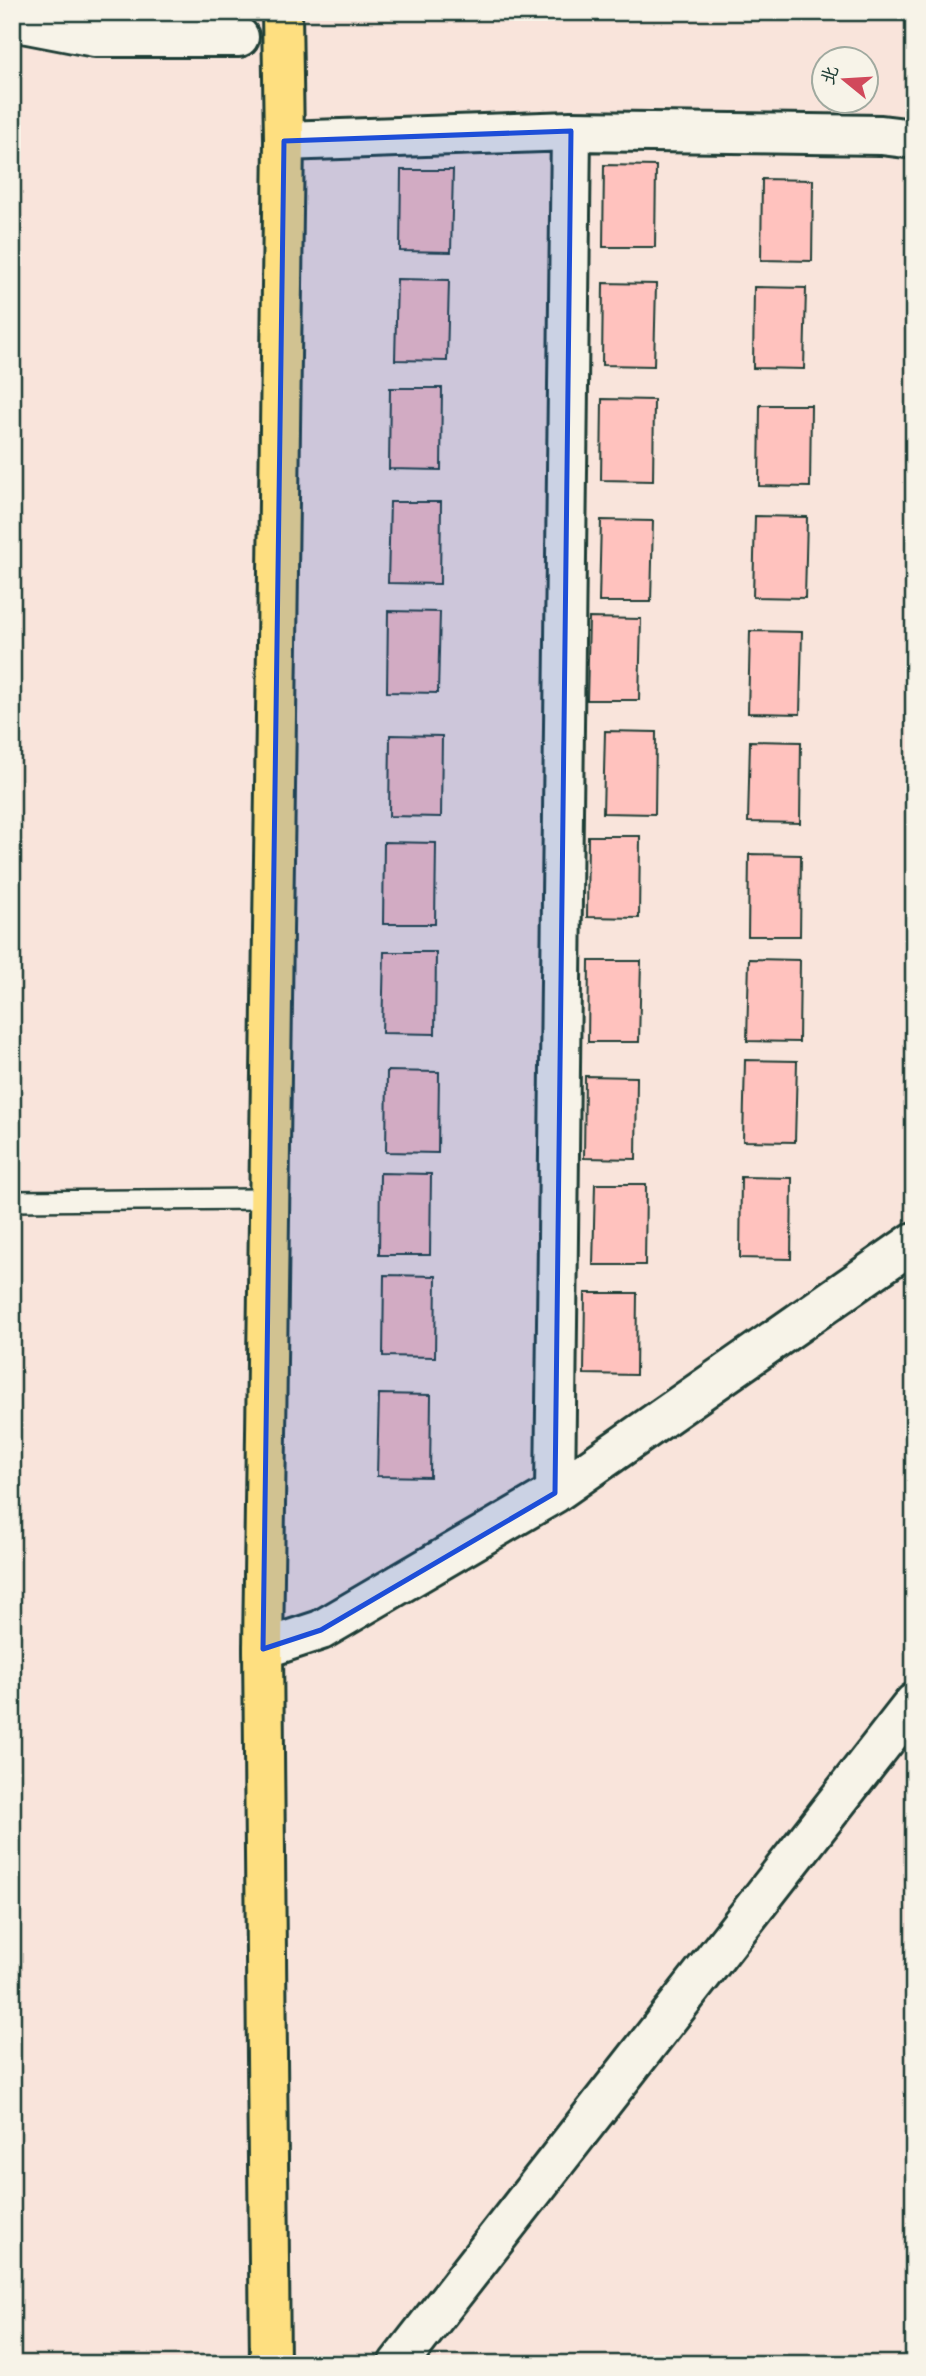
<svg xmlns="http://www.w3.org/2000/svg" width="926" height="2376" font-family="'Patrick Hand','LXGW WenKai TC',sans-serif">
  <rect width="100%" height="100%" fill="#f9e4db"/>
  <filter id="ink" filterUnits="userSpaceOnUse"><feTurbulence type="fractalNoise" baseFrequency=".0143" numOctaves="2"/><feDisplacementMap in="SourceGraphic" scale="14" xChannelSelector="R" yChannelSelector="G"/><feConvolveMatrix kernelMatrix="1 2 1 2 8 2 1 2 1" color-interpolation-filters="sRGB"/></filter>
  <g filter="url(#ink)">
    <path fill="#ffc2be" stroke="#1f3d34" stroke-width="2" d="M 604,165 L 656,166 L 655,247 L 603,247 Z
      M 401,170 L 453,170 L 451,252 L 400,251 Z
      M 762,179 L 813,180 L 812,261 L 761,260 Z
      M 397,279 L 449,280 L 447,361 L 395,360 Z
      M 603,283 L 656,284 L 654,366 L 602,365 Z
      M 754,287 L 806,288 L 804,369 L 753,368 Z
      M 390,388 L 442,388 L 441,470 L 389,469 Z
      M 602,399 L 654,400 L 653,481 L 601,480 Z
      M 760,405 L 811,405 L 810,487 L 759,486 Z
      M 390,502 L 441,502 L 440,584 L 388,583 Z
      M 755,516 L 807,517 L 805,598 L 753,597 Z
      M 601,520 L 653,521 L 651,602 L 599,602 Z
      M 388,611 L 440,612 L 438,693 L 387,692 Z
      M 589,618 L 641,619 L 639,700 L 587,700 Z
      M 750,631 L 802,632 L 800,714 L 748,713 Z
      M 605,731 L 656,732 L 655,814 L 603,813 Z
      M 390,735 L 442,736 L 441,817 L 389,816 Z
      M 750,741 L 801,742 L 800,823 L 748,822 Z
      M 588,836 L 640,836 L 639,918 L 587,917 Z
      M 384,842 L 436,843 L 435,924 L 383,924 Z
      M 749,854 L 801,855 L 800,936 L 748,936 Z
      M 384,952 L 436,952 L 435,1034 L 382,1033 Z
      M 749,959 L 800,960 L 799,1042 L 747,1041 Z
      M 589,961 L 641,961 L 639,1042 L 588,1042 Z
      M 745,1060 L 797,1061 L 795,1142 L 743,1141 Z
      M 387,1071 L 439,1072 L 438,1153 L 386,1152 Z
      M 585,1076 L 637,1077 L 636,1159 L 584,1158 Z
      M 380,1173 L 431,1174 L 430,1255 L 379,1255 Z
      M 741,1177 L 792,1178 L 791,1259 L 740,1258 Z
      M 595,1184 L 646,1184 L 645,1265 L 593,1265 Z
      M 384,1275 L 436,1276 L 435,1357 L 383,1356 Z
      M 585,1293 L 637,1293 L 636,1375 L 584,1374 Z
      M 379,1394 L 431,1395 L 430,1477 L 377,1476 Z"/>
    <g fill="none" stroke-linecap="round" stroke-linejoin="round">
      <g stroke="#1f3d34" stroke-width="24">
        <path id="lane" d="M 12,1201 L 270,1199"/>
      </g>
      <g stroke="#1f3d34" stroke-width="44">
        <path id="street" d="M 12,21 L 95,37 L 239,37
          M 284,141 L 571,131 L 881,135 L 914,139
          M 555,1493 L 571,131
          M 263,1649 L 321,1630 L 555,1493 L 914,1242"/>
      </g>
      <g stroke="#1f3d34" stroke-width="44">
        <path id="secondary" d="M 398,2364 L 914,1703"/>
      </g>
      <g stroke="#1f3d34" stroke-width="44">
        <path id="primary" d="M 270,2364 L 263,1649 L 284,141 L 282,12"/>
      </g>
      <use href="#lane" stroke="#f7f3e8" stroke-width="19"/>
      <use href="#street" stroke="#f7f3e8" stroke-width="38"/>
      <use href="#secondary" stroke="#f7f3e8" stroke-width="38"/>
      <use href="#primary" stroke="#fedf80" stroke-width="38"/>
    </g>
  </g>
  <path fill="#1d4ed8" fill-opacity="0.2" stroke="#1d4ed8" stroke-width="5" stroke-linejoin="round" d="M 571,131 L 555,1493 L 321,1630 L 263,1649 L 284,141 Z"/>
  <rect width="926" height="2376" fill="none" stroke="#f7f3e8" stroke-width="42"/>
  <rect x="21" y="21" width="884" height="2334" fill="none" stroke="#1f3d34" stroke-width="2.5" filter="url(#ink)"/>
  <g transform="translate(845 80) rotate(288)"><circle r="33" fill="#f7f3e8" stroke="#a1aaa0" stroke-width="2"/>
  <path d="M0-5L12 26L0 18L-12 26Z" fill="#d1495b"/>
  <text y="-10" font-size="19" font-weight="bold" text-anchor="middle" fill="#1f3d34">北</text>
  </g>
</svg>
